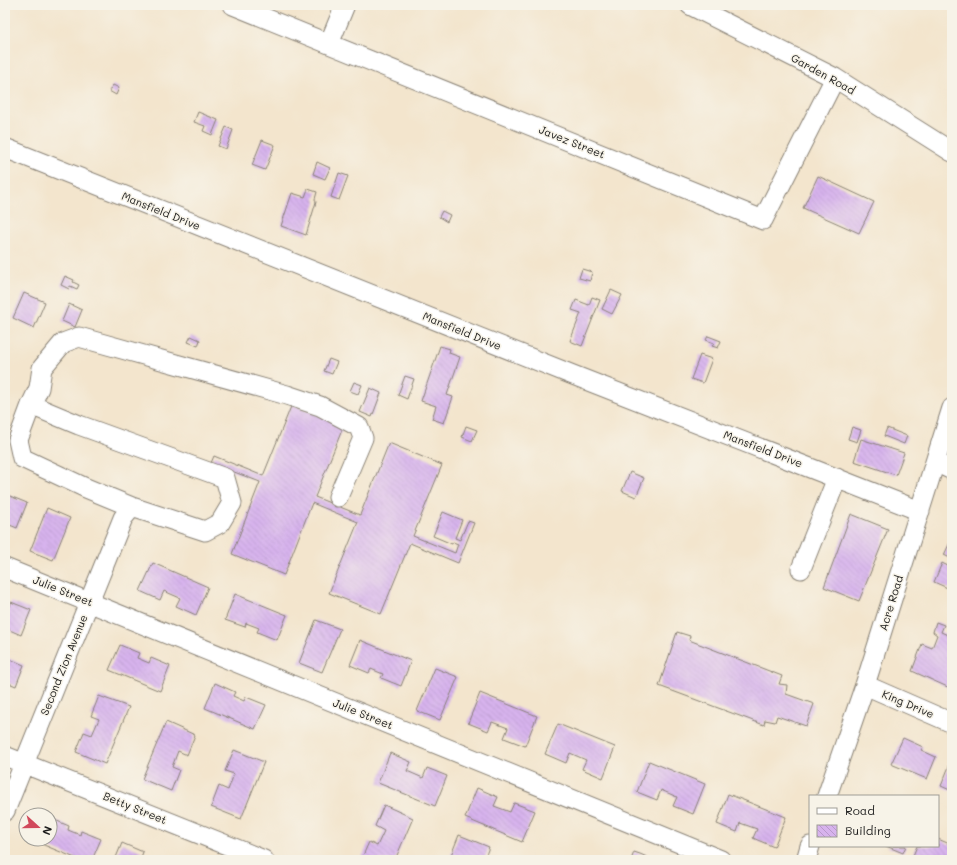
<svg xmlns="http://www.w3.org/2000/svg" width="957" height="865" font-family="Mali,sans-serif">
  <defs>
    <pattern id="building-back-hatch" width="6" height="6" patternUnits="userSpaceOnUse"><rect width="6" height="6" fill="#d7b3ed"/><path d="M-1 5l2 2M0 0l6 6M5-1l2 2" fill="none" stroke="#b899cb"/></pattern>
  </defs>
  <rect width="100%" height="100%" fill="#f7f3e8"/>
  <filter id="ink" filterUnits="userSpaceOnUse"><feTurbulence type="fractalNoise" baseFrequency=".025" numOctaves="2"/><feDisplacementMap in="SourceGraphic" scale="8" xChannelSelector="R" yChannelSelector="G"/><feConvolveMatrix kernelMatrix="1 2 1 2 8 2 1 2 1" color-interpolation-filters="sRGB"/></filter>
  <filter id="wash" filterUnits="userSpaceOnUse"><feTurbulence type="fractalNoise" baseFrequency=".012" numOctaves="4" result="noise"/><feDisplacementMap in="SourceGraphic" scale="16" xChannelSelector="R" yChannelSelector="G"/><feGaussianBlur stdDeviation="0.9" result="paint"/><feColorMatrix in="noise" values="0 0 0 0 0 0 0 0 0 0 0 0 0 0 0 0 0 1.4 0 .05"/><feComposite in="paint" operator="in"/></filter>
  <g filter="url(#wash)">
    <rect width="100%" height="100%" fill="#f3e5cd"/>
    <g id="blocks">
      <path fill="url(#building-back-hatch)" d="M 113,85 L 119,88 L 116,95 L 109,91 Z
        M 198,112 L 218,120 L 212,135 L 203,131 L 205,126 L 194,122 Z
        M 226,127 L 233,130 L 226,149 L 218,146 Z
        M 262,140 L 275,145 L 265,170 L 252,165 Z
        M 317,162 L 330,168 L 325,179 L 313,174 Z
        M 339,173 L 348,176 L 339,200 L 331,197 Z
        M 818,176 L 874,202 L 859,233 L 803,208 Z
        M 308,189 L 317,192 L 315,199 L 316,202 L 306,235 L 281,226 L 292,193 L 305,197 Z
        M 442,211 L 450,215 L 447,222 L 439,217 Z
        M 582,269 L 592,272 L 590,281 L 579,278 Z
        M 65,276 L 74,280 L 73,282 L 79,285 L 77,289 L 70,286 L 69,289 L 61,285 Z
        M 611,290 L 622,295 L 612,314 L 602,309 Z
        M 24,293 L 45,302 L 34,328 L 13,318 Z
        M 592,297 L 600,300 L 582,346 L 570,341 L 581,313 L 572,310 L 576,300 L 589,305 Z
        M 69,304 L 82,310 L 75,327 L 62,321 Z
        M 191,336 L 200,340 L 198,346 L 188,342 Z
        M 708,336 L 721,341 L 718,348 L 712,346 L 714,343 L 706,340 Z
        M 440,346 L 450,349 L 449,353 L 460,357 L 447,395 L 453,397 L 444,423 L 432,419 L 436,406 L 421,401 Z
        M 700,355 L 712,359 L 703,383 L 691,379 Z
        M 329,359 L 337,362 L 332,374 L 324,371 Z
        M 405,376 L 414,379 L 407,399 L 398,395 Z
        M 354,382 L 362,385 L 358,394 L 350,391 Z
        M 370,388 L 381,393 L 372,417 L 360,412 Z
        M 292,404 L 344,425 L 315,497 L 360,515 L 389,443 L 442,465 L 413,536 L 455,553 L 458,544 L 453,542 L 452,544 L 433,536 L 443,512 L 462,520 L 455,538 L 460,540 L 468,521 L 474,523 L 458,563 L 410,543 L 381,614 L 329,593 L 358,522 L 312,503 L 284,575 L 232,554 L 260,482 L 211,463 L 214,456 L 263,476 Z
        M 466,426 L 477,430 L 472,441 L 462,437 Z
        M 852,427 L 861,430 L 857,442 L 848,439 Z
        M 887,428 L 907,436 L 904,444 L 884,436 Z
        M 861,439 L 904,453 L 896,475 L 854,461 Z
        M 630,472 L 644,478 L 636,497 L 622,491 Z
        M 5,494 L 27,503 L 17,528 L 5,523 Z
        M 47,508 L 70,518 L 53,560 L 30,551 Z
        M 851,514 L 888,529 L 859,601 L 824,587 Z
        M 952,538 L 952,559 L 944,555 Z
        M 153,563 L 208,587 L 196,615 L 176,606 L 180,598 L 164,591 L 160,600 L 140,591 Z
        M 942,563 L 952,568 L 952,590 L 934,582 Z
        M 235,594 L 287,615 L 277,640 L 257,632 L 259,628 L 246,623 L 245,627 L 225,620 Z
        M 11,602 L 31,610 L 21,635 L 5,628 L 5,604 L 10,606 Z
        M 316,620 L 340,629 L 322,672 L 299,663 Z
        M 936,622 L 944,625 L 941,632 L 952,637 L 952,689 L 912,671 L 922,644 L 932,648 L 937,635 L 933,632 Z
        M 677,632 L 690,636 L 689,640 L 782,676 L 779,684 L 787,685 L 786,694 L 814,704 L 806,726 L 777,716 L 775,722 L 765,720 L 764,725 L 659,686 Z
        M 360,640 L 411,661 L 401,686 L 381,678 L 383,674 L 371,669 L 369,673 L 350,665 Z
        M 120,645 L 139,653 L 137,658 L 149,663 L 151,658 L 170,666 L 160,691 L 109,670 Z
        M 5,657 L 24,665 L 16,686 L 6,682 L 5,685 Z
        M 435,668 L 458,677 L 440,720 L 417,711 Z
        M 215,683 L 235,692 L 233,696 L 244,701 L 246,697 L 266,705 L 255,729 L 205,708 Z
        M 480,693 L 537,716 L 525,746 L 504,738 L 508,728 L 492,722 L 488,731 L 468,723 Z
        M 99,696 L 129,707 L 105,764 L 76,752 L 84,732 L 92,735 L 99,719 L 91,716 Z
        M 166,722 L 195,735 L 187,755 L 178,751 L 172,767 L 179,770 L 171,791 L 142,779 Z
        M 558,724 L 615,747 L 603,778 L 582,769 L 586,760 L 570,753 L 566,763 L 545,754 Z
        M 903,738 L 923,747 L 921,750 L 936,757 L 927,779 L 891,764 Z
        M 234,750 L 264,762 L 241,819 L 211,807 L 219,786 L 228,790 L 234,774 L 225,771 Z
        M 390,753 L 411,762 L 407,771 L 423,778 L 427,768 L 447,776 L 435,806 L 378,783 Z
        M 649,761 L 705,784 L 693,814 L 673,806 L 677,797 L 661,790 L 657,800 L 637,792 Z
        M 950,764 L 952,765 L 952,791 L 941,786 Z
        M 477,788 L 498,797 L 494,806 L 510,812 L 514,803 L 535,811 L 522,842 L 465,818 Z
        M 728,794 L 786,817 L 774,847 L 753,838 L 757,829 L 740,823 L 737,832 L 717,824 Z
        M 384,805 L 413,818 L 395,860 L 361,860 L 369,842 L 377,846 L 384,831 L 375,826 Z
        M 50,818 L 69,826 L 68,830 L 80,835 L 81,831 L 101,839 L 92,860 L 80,860 L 39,843 L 41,839 L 50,839 Z
        M 459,835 L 489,847 L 484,860 L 449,860 Z
        M 938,839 L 952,845 L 952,860 L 915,860 L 912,858 L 917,846 L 938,846 Z
        M 122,843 L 143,852 L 140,860 L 115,860 Z
        M 886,846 L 906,846 L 903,853 Z
        M 634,852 L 640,854 L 654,860 L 631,860 Z"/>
    </g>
  </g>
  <g filter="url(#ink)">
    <use href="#blocks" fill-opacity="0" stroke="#888074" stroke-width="1"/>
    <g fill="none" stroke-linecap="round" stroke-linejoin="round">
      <g stroke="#888074" stroke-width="21">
        <path id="minor" d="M 233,5 L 763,220 L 835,78
          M 690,5 L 835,78 L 952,152
          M 329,44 L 345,5
          M 5,148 L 573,375 L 920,511
          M 31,405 L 39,388 L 42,368 L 63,343 L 79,337 L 287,395 L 320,406 L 359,427 L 363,438 L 338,497
          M 935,462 L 952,470
          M 5,568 L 721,860
          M 801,569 L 837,478
          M 865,685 L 952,723
          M 5,756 L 264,860
          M 827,796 L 865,685 L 952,408
          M 5,811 L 123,518 L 132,507 L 205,531 L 220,523 L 232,503 L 225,478 L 79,425 L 31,405 L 18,440 L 22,458 L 86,488 L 132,507
          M 806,860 L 810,846"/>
      </g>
      <use href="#minor" stroke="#fff" stroke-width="19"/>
    </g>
  </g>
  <g text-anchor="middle" stroke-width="3" stroke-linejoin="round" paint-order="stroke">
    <g font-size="11" fill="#1c1c1c" stroke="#f7f3e8">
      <text transform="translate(823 74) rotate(29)" y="4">Garden Road</text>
      <text transform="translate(572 142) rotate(22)" y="4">Javez Street</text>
      <text transform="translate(161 211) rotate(22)" y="4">Mansfield Drive</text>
      <text transform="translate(462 331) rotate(22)" y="4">Mansfield Drive</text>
      <text transform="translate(763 449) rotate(21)" y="4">Mansfield Drive</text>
      <text transform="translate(63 591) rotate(22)" y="4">Julie Street</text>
      <text transform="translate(891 603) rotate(-73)" y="4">Acre Road</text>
      <text transform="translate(64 665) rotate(-68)" y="4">Second Zion Avenue</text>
      <text transform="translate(908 704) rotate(23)" y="4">King Drive</text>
      <text transform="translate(363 714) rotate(22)" y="4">Julie Street</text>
      <text transform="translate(135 808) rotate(22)" y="4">Betty Street</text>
    </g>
  </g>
  <rect width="957" height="865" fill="none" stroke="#f7f3e8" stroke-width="20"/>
  <rect x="809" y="795" width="130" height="52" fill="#f7f3e8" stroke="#9f9d96"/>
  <rect x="817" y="808" width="20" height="6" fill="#ffffff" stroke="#9f9d96"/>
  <text x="845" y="815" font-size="12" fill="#1c1c1c">Road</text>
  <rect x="817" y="825" width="20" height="12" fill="url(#building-back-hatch)" stroke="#9f9d96"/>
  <text x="845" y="835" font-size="12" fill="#1c1c1c">Building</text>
  <g transform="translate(38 827) rotate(111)"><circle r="19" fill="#f7f3e8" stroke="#9f9d96"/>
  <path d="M0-3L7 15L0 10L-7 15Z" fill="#d1495b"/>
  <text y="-6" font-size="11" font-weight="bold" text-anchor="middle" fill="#1c1c1c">N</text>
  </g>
</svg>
